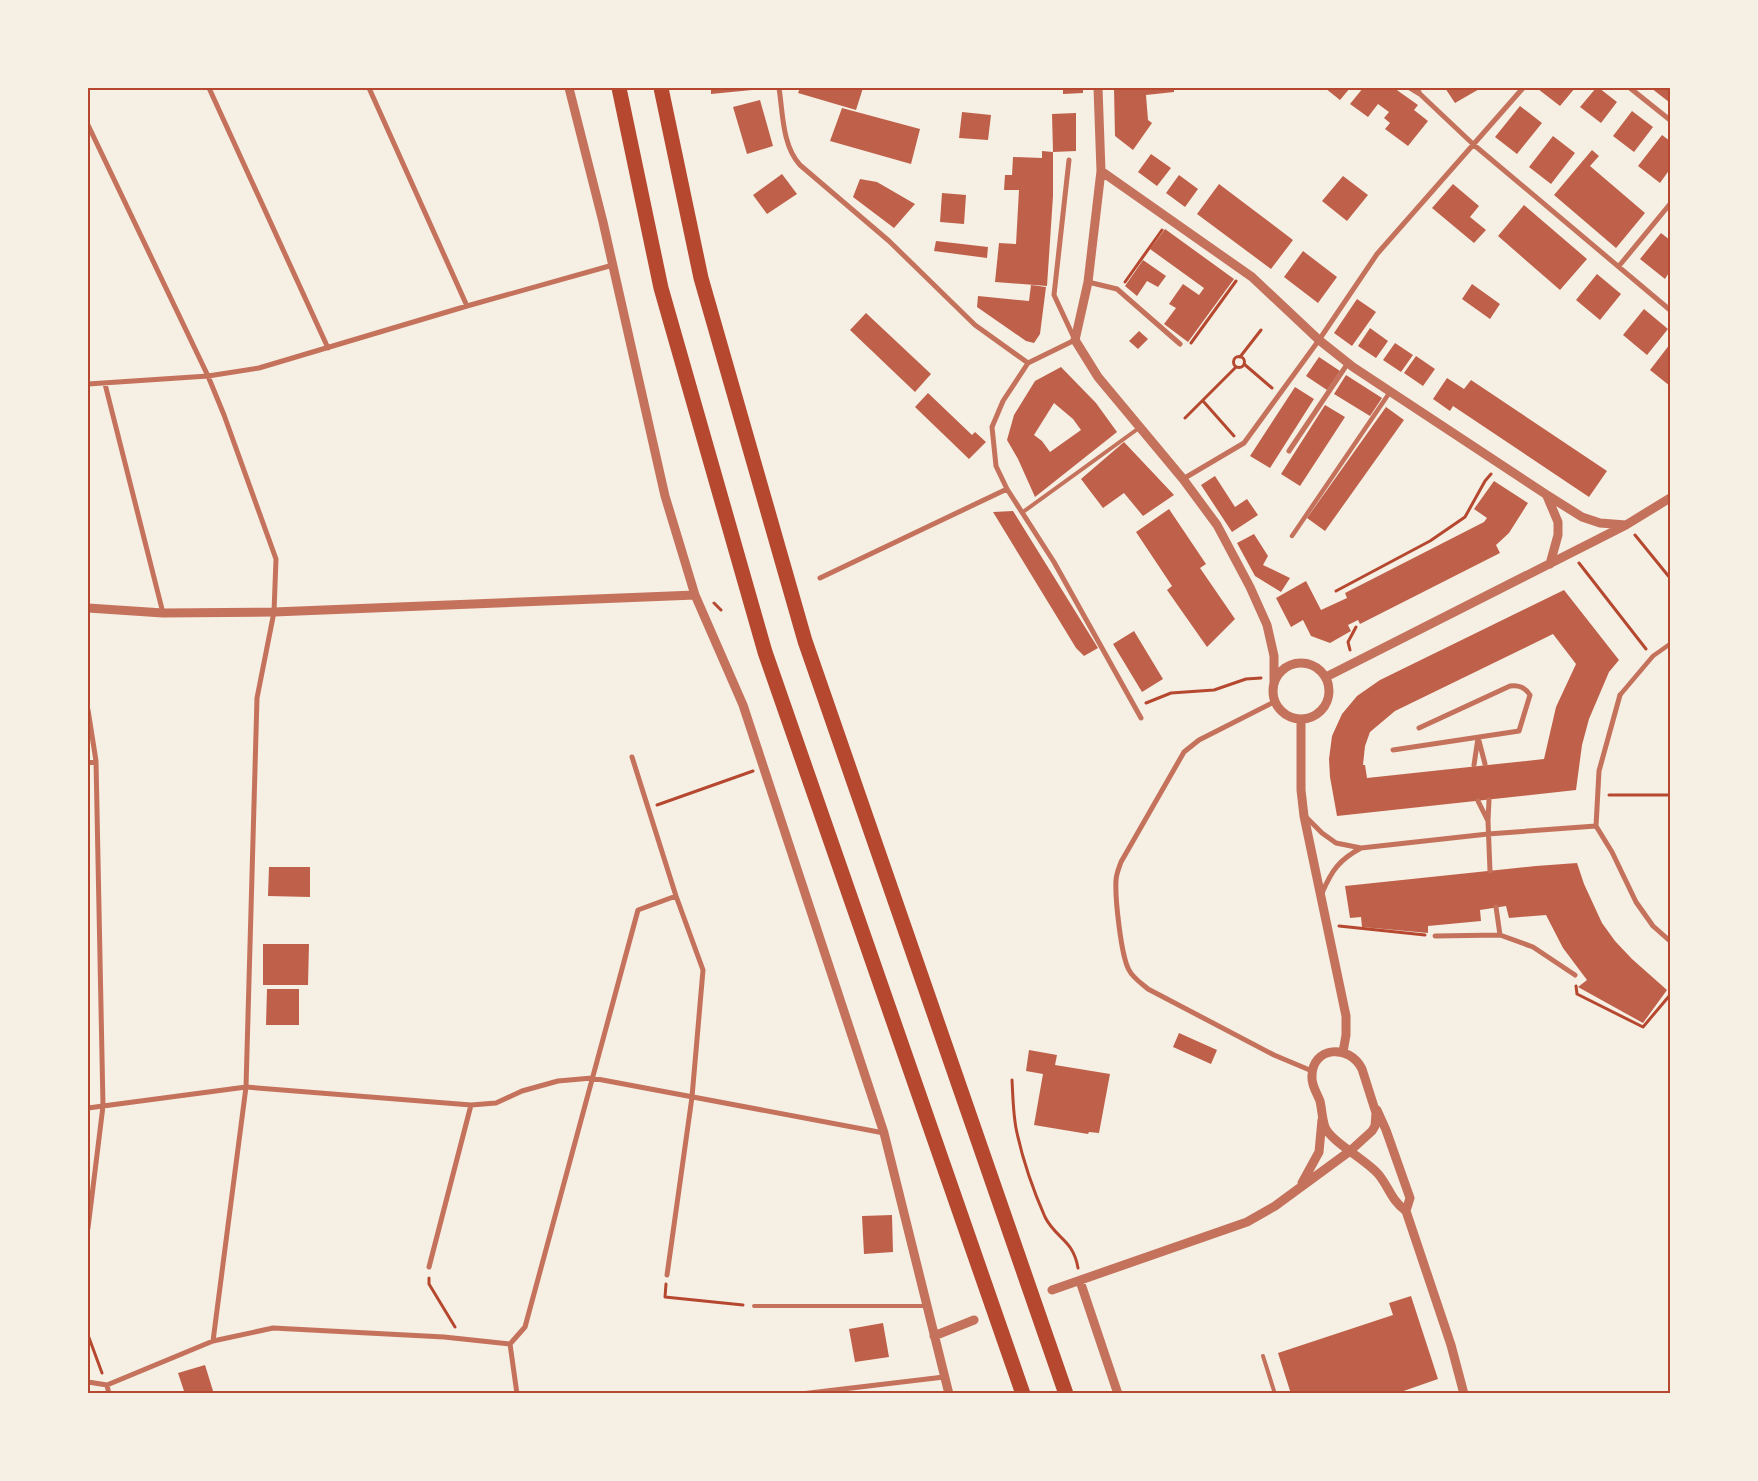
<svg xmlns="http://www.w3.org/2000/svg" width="1758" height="1481" font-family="'Varela Round',sans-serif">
  <rect width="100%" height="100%" fill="#f6efe4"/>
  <path fill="#bf614a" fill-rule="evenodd" d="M 711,88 L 762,88 L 762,89 L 711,94 Z
    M 800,88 L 863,88 L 856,110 L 798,93 Z
    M 1063,88 L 1083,88 L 1083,93 L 1063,94 Z
    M 1114,88 L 1174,88 L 1174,92 L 1146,95 L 1148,120 L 1152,123 L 1133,150 L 1115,136 Z
    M 1325,88 L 1350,88 L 1340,100 Z
    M 1363,88 L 1394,88 L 1418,105 L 1414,110 L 1428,121 L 1408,146 L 1385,129 L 1390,123 L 1384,118 L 1389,112 L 1378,104 L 1368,117 L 1350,104 Z
    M 1445,88 L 1481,88 L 1455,103 Z
    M 1540,88 L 1575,88 L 1560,106 L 1538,89 Z
    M 1596,88 L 1599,88 L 1617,102 L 1601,123 L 1580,107 Z
    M 1651,88 L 1670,88 L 1670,101 L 1669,102 Z
    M 760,100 L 773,146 L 747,154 L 733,107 Z
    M 1520,106 L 1542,123 L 1517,154 L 1495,137 Z
    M 842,108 L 920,129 L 911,164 L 830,141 Z
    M 1632,111 L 1653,127 L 1634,152 L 1613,136 Z
    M 962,112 L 991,115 L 988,140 L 959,138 Z
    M 1076,113 L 1076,151 L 1053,152 L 1052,114 Z
    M 1662,135 L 1670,141 L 1670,169 L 1660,183 L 1638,166 Z
    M 1553,136 L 1575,153 L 1551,184 L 1529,167 Z
    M 1592,150 L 1599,156 L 1590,166 L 1645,213 L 1616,248 L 1554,195 Z
    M 1042,151 L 1053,152 L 1053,196 L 1047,286 L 995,282 L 999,243 L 1016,244 L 1019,190 L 1004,190 L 1005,175 L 1012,175 L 1013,157 L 1042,158 Z
    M 1151,154 L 1171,168 L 1157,186 L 1138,172 Z
    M 782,174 L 797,194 L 767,214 L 753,195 Z
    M 1179,175 L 1198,189 L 1185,207 L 1166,193 Z
    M 1343,176 L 1368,195 L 1347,221 L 1322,201 Z
    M 860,179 L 877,182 L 915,204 L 894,228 L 853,197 Z
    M 1219,184 L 1293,240 L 1271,269 L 1197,214 Z
    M 1453,184 L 1479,206 L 1470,217 L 1486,230 L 1474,243 L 1432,208 Z
    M 942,193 L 966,195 L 964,224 L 940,222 Z
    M 1524,205 L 1587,259 L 1560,290 L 1498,236 Z
    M 1165,229 L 1234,279 L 1188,342 L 1164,324 L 1176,308 L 1169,304 L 1183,284 L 1199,295 L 1204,288 L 1150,249 Z
    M 1661,233 L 1670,240 L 1670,271 L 1665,279 L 1640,259 Z
    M 936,241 L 988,247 L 987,258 L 934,251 Z
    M 1303,251 L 1337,277 L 1318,303 L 1284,277 Z
    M 1143,260 L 1166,276 L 1158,287 L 1147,281 L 1137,296 L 1125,286 Z
    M 1597,274 L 1621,294 L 1600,320 L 1576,300 Z
    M 1472,284 L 1500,304 L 1490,319 L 1462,299 Z
    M 1031,285 L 1046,287 L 1040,334 L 1034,343 L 1026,341 L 977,307 L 978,296 L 1029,301 Z
    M 1357,299 L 1376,312 L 1352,346 L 1334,333 Z
    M 1644,309 L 1668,329 L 1647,355 L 1623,335 Z
    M 866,313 L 931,374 L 915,392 L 850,330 Z
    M 1370,328 L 1388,341 L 1376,358 L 1358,346 Z
    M 1139,331 L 1148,339 L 1138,349 L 1129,341 Z
    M 1395,343 L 1413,355 L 1401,372 L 1383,360 Z
    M 1670,344 L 1670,386 L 1650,370 Z
    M 1416,356 L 1435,369 L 1423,386 L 1404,373 Z
    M 1319,357 L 1340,371 L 1327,390 L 1306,376 Z
    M 1061,367 L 1096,403 L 1117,432 L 1035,497 L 1018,459 L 1007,440 L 1014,415 L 1035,381 ZM 1054,403 L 1073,419 L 1081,430 L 1050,452 L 1042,441 L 1034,435 Z
    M 1346,375 L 1382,398 L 1370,416 L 1334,394 Z
    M 1447,378 L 1464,389 L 1471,380 L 1607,471 L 1589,497 L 1453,406 L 1450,411 L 1433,399 Z
    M 1295,387 L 1314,399 L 1270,468 L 1250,456 Z
    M 928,393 L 972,435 L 975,432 L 986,442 L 969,459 L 915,407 Z
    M 1325,405 L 1345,417 L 1300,486 L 1281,474 Z
    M 1386,407 L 1404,420 L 1325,531 L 1307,518 Z
    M 1124,442 L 1174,495 L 1143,516 L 1124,493 L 1103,508 L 1081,479 Z
    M 1215,476 L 1235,507 L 1247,499 L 1258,515 L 1232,532 L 1201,485 Z
    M 1494,481 L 1528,503 L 1509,533 L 1496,545 L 1500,553 L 1360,624 L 1358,620 L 1348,625 L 1351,631 L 1330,643 L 1311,636 L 1303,620 L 1291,627 L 1276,598 L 1306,581 L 1321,610 L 1347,598 L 1345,593 L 1484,522 L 1487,518 L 1474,509 Z
    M 1169,509 L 1206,564 L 1200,568 L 1235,619 L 1207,647 L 1167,590 L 1172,586 L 1136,532 Z
    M 1013,511 L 1098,648 L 1084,656 L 1076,648 L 993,512 Z
    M 1254,534 L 1268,556 L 1263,565 L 1290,578 L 1281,592 L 1255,576 L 1237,543 Z
    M 1564,590 L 1619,660 L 1609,672 L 1589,719 L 1582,745 L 1576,790 L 1337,816 L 1330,777 L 1329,759 L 1332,736 L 1342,714 L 1357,696 L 1380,680 ZM 1553,634 L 1576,664 L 1556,707 L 1544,759 L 1367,778 L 1365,765 L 1363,765 L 1365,746 L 1370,732 L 1395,711 Z
    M 1134,631 L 1163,679 L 1142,692 L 1113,644 Z
    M 1577,863 L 1584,884 L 1602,923 L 1615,941 L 1632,959 L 1667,990 L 1643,1023 L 1578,987 L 1587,980 L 1563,948 L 1546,915 L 1509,918 L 1506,906 L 1480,910 L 1481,921 L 1428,926 L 1428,933 L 1362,927 L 1361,917 L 1350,918 L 1345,886 L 1536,866 Z
    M 269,867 L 310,867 L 310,897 L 268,896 Z
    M 263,944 L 309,944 L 308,985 L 263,985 Z
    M 267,989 L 299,989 L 299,1025 L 266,1025 Z
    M 1179,1033 L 1217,1050 L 1211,1064 L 1173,1047 Z
    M 1029,1050 L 1057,1055 L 1055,1065 L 1110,1074 L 1099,1133 L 1089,1132 L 1088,1134 L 1034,1125 L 1043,1074 L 1026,1071 Z
    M 892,1215 L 893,1252 L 864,1254 L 862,1216 Z
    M 1411,1296 L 1438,1379 L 1395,1394 L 1291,1394 L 1278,1353 L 1393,1315 L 1389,1303 Z
    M 883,1323 L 889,1357 L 855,1362 L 849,1329 Z
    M 205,1365 L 214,1394 L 185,1394 L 178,1373 Z"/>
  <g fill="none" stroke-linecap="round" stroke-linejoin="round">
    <path stroke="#b5482f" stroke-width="3" d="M 1125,282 L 1162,230
      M 1191,343 L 1236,281
      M1233.5 362a5.5 5.5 0 1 1 11 0a5.5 5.5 0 1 1-11 0Z
      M 1240,357 L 1261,330
      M 1244,364 L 1272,388
      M 1203,401 L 1234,436
      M 1185,418 L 1236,367
      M 1635,535 L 1670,578
      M 1579,563 L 1646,649
      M 1336,591 L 1430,541 L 1465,517 L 1485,481 L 1491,474
      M 714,603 L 721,610
      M 1350,650 L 1348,642 L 1356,627
      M 1146,703 L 1171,693 L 1214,690 L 1246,679 L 1261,678
      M 1609,795 L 1670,795
      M 657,805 L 753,771
      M 1339,926 L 1425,935
      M 1576,986 L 1577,994 L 1643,1027 L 1670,995
      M 1012,1080 C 1013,1097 1013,1116 1017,1133 C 1023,1160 1034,1192 1045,1217 C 1056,1239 1073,1239 1078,1268
      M 429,1278 L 429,1284 L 455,1327
      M 666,1284 L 665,1297 L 743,1305
      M 88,1335 L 102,1373"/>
    <path stroke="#c5725c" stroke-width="4" d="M 1023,512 L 1139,428
      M 754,1306 L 927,1306
      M 1263,1356 L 1275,1394"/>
    <path stroke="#c5725c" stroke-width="4.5" d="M 1292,536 L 1390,392
      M 1620,695 L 1653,656 L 1670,644"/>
    <path stroke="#c5725c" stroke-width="5" d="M 209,88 L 328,348
      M 369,88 L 467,306
      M 779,88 C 783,113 782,145 800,165 L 889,241 L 975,325 L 1028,363
      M 1410,88 L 1420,94
      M 1417,88 L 1420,94 L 1474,145 L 1670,310
      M 1630,88 L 1670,120
      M 88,125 L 208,376 L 224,415 L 276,559 L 274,612 L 257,698 L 246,1087 L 213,1341
      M 1069,160 L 1054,295 L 1075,340 L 1028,363 L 1003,401 L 992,427 L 996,466 L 1007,489 L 1054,562 L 1141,718
      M 1619,266 L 1670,204
      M 1088,282 L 1117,289 L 1180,344
      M 88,384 L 208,376 L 259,368 L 467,306 L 613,265
      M 105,384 L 163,613
      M 1289,451 L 1348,363
      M 1183,479 L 1244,443 L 1319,340 L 1377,254 L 1523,88
      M 820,578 L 1007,489
      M 1274,702 L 1199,740 L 1184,752 L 1121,862 C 1119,868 1116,874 1116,881 C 1115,898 1121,956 1129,970 C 1133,978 1141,983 1148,989 L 1274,1055 L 1312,1071
      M 88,710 L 96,761 L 103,1106 L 88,1228
      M 1479,741 L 1485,764
      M 1393,750 L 1519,731 L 1530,695 C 1525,687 1519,685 1510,686 L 1419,728
      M 632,757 L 676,896 L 703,970 L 692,1097 L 667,1275
      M 88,763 L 96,761
      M 1474,765 L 1478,738
      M 1489,800 L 1488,821 L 1490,871
      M 1478,801 L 1488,821
      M 1306,817 L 1322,833 L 1336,843 L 1361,848 L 1488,834 L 1596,826 L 1612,852 L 1636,902 L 1653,926 L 1670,941
      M 1596,826 L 1599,771 L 1620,695
      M 1322,893 C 1332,870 1339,860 1361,848
      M 1500,935 L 1533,947 L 1575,975
      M 1435,936 L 1500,935 L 1496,907
      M 88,1108 L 246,1087 L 471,1105 L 496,1103 L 522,1091 L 558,1081 L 592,1078 L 884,1133
      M 429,1267 L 471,1105
      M 510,1344 L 525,1327 L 638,910 L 676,896
      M 88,1382 L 107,1385 L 213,1341 L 273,1328 L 444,1337 L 510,1344 L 517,1394
      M 107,1385 L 109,1394
      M 801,1394 L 944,1377"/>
    <path stroke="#c5725c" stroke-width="9" d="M 569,88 L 603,222 L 665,496 L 695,595 L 743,705 L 884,1133 L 949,1394
      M 1098,88 L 1101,171 L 1088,282 L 1075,340 L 1098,377 L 1183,479 L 1217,525 L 1250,587 L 1267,625 L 1274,656 L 1274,683
      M 1101,171 L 1252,277 L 1319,340 L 1353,367 L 1547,495 L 1582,517 L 1600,523 L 1626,525
      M 1547,496 L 1558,522 L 1558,535 L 1550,564
      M 88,608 L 163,613 L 274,612 L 695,595
      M1273 691a28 28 0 1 1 56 0a28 28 0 1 1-56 0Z
      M 1326,677 L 1626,525 L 1670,498
      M 1301,719 L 1301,790 L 1304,816 L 1346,1016 L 1346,1035 L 1343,1052
      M 1377,1110 L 1386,1130 L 1410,1198 L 1406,1211
      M 1302,1183 L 1319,1152 L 1322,1120
      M 1406,1211 L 1451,1345 L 1464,1394
      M 1080,1281 L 1118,1394
      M 1052,1290 L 1247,1222 L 1275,1206 L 1350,1151 L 1372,1131 L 1375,1126 L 1376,1113 L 1362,1069 C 1349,1043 1312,1047 1312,1076 C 1311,1085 1317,1093 1320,1101 C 1322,1110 1322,1119 1325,1127 C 1331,1142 1368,1161 1379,1175 C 1390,1189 1391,1200 1406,1211
      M 934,1336 L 974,1320"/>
    <path stroke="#b5482f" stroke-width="15" d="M 619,88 L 661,288 L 765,652 L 1023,1394
      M 661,88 L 701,278 L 805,641 L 1066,1394"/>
  </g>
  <rect width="1758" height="1481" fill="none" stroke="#f6efe4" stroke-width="178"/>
  <rect x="89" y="89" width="1580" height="1303" fill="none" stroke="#b5482f" stroke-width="2"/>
</svg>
